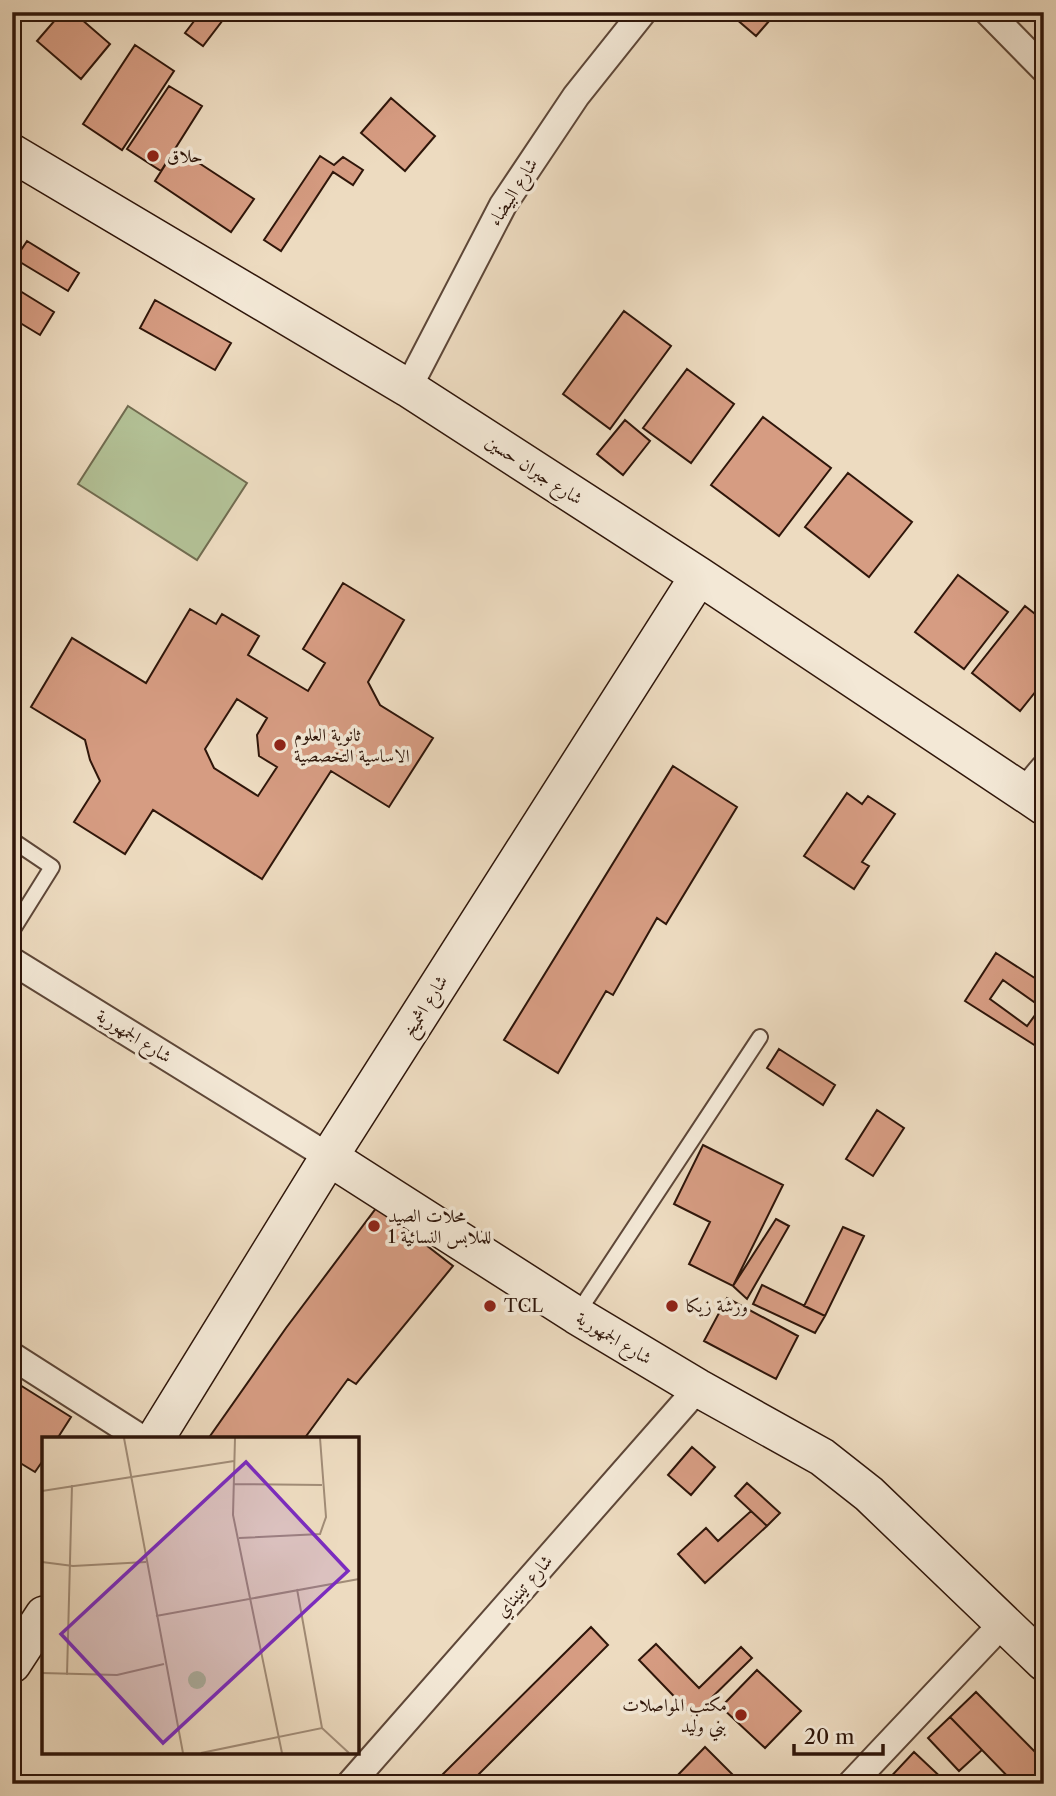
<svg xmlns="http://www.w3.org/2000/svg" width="1056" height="1796" font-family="'Libre Caslon Text',Amiri,serif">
  <rect width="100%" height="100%" fill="#eddbc0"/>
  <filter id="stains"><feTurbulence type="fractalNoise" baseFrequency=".00286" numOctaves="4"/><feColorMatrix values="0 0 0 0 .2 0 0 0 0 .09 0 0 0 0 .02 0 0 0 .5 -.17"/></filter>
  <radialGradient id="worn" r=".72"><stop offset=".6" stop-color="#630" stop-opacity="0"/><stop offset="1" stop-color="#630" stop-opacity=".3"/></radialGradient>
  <path fill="#b3c196" stroke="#716c50" stroke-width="2" d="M 128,406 L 247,483 L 197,560 L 78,484 Z"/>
  <path fill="#d69c82" stroke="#2f160a" stroke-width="2" fill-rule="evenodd" d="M 62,12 L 73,12 L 110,44 L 81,79 L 37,41 Z
    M 201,12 L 229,12 L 203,46 L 185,33 Z
    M 728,12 L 777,12 L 756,36 Z
    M 135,45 L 174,71 L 122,150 L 83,124 Z
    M 169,86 L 202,106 L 161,171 L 127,149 Z
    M 391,98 L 435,136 L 405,171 L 361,133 Z
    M 176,148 L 254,199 L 231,232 L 155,181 Z
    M 320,156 L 334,165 L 343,157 L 363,170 L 353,185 L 333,172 L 281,251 L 264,240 Z
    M 27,241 L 79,273 L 68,291 L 15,259 Z
    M 12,286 L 54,312 L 40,335 L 12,318 Z
    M 155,300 L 231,343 L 215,370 L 140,328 Z
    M 624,311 L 671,346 L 610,429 L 563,394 Z
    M 687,369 L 734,404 L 691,463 L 643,428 Z
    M 763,417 L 831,468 L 779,536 L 711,485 Z
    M 625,420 L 650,441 L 623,475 L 597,454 Z
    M 848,473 L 912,522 L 869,577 L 805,527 Z
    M 958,575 L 1008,612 L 964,669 L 915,632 Z
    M 343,583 L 404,620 L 368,682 L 380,705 L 433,738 L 389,807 L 331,771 L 262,879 L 153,810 L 125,854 L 74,822 L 100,781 L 90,760 L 85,740 L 31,707 L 72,638 L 146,683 L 190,609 L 216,624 L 222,614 L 259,636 L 248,655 L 308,691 L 325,663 L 303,649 ZM 237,699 L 267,718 L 257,735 L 259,756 L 277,767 L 258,796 L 214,768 L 205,749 Z
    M 1025,606 L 1044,621 L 1044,681 L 1020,711 L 972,673 Z
    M 673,766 L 737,807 L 666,924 L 657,918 L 613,995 L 606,991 L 558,1073 L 504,1040 Z
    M 847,793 L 862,804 L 868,796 L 895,814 L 862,862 L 869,866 L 854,889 L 804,856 Z
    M 996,953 L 1044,984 L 1044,1041 L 1039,1048 L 965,1001 ZM 1003,980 L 1041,1007 L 1027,1026 L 990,999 Z
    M 779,1049 L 835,1085 L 823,1105 L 767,1068 Z
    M 877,1110 L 904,1128 L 873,1176 L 846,1159 Z
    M 703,1145 L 783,1185 L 733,1286 L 689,1264 L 710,1222 L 674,1204 Z
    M 377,1207 L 453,1266 L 356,1384 L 348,1379 L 304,1439 L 208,1439 L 286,1328 Z
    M 776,1219 L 789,1226 L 747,1299 L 733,1286 Z
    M 843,1227 L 864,1236 L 825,1316 L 804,1306 Z
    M 762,1285 L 825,1316 L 815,1333 L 753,1304 Z
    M 727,1298 L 798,1336 L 776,1379 L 704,1341 Z
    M 12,1380 L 71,1417 L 57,1439 L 44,1439 L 44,1459 L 35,1472 L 12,1458 Z
    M 692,1447 L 715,1467 L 691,1495 L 668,1475 Z
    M 747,1483 L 780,1513 L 767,1526 L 735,1496 Z
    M 751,1511 L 767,1526 L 705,1583 L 678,1554 L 706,1528 L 718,1541 Z
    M 591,1627 L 608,1645 L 469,1784 L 447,1784 L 440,1777 Z
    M 656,1644 L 699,1688 L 741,1647 L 752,1658 L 693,1716 L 639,1660 Z
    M 757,1670 L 801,1711 L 765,1748 L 721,1707 Z
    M 976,1692 L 1044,1761 L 1044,1784 L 1015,1784 L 950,1717 Z
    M 950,1717 L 982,1750 L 959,1771 L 928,1738 Z
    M 705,1747 L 742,1784 L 679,1784 L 674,1779 Z
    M 914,1752 L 948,1784 L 884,1784 Z"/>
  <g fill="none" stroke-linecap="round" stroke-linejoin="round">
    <g stroke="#5e4738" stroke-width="18">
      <path id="lane" d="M 12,840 L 52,867 L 12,931
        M 577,1314 L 760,1037"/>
    </g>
    <g stroke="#5e4738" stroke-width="30">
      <path id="street" d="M 988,12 L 1044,69
        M 408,388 L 503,205 L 576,96 L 643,12
        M 1024,792 L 1044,768
        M 12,961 L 329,1157
        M 12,1356 L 142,1439
        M 350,1784 L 698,1388
        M 851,1784 L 1004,1622"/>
    </g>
    <g stroke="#2f160a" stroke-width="40">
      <path id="secondary" d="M 12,153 L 408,388 L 699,576 L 1044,806
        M 329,1157 L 576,1315 L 698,1388 L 822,1457 L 869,1494 L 1044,1662
        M 155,1439 L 329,1157 L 699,576
        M 12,1664 L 44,1615"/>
    </g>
    <use href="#lane" stroke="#f3e8d6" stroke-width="14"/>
    <use href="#street" stroke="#f3e8d6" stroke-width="26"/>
    <use href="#secondary" stroke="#f3e8d6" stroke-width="37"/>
  </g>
  <g fill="#8f2418" stroke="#f3e8d6" stroke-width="2.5">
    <circle cx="153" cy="156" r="7"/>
    <circle cx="280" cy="745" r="7"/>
    <circle cx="374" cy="1226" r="7"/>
    <circle cx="490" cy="1306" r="7"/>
    <circle cx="672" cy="1306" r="7"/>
    <circle cx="741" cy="1715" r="7"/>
  </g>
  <g text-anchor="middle" stroke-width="7" stroke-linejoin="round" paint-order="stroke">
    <g font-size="18" fill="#2f160a" stroke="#f3e8d6" text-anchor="start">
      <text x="167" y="162">حلاق</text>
      <text x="294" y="741">ثانوية العلوم<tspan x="294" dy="21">الاساسية التخصصية</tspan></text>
      <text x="388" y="1222">محلات الصيد<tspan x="388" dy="21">للملابس النسائية 1</tspan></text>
      <text x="504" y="1312">TCL</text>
      <text x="686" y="1312">ورشة زيكا</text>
      <text x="727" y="1711" text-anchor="end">مكتب المواصلات<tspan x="727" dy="21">بني وليد</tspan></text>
    </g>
    <g font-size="18" fill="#2f160a" stroke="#f3e8d6">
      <text transform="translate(513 192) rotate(-58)" y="6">شارع البيضاء</text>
      <text transform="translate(534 470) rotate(33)" y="6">شارع جبران حسين</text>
      <text transform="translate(425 1006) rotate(-58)" y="6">شارع اشميخ</text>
      <text transform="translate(134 1036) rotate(32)" y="6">شارع الجمهورية</text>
      <text transform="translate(614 1338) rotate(31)" y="6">شارع الجمهورية</text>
      <text transform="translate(524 1586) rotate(-49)" y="6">شارع تينيناي</text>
    </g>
  </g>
  <g transform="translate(42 1437)">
    <rect width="317" height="317" fill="#eddbc0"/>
    <path d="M146 243a9 9 0 1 1 18 0a9 9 0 1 1-18 0Z" fill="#b3c196"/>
    <path fill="none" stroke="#a18c77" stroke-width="2" d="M 82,1 L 141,316M 193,1 L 191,78 L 208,161M 191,47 L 280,48M 0,54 L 192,24M 197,101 L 278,97 L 284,80 L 278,1M 0,125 L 31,129 L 104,125M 255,152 L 280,291M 208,161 L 240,316M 114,179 L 317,142M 0,236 L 75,238 L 122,227M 25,238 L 30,48M 159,316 L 280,291 L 307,316"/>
    <path fill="#7b2cbf" fill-opacity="0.15" stroke="#7b2cbf" stroke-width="3.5" d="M 204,25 L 306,134 L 121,306 L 19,197 Z"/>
    <rect width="317" height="317" fill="none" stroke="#2f160a" stroke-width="3.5"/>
  </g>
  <rect width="1056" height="1796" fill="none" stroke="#eddbc0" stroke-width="42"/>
  <rect x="14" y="14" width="1028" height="1768" fill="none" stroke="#2f160a" stroke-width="3.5"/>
  <rect x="21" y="21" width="1014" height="1754" fill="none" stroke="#2f160a" stroke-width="2"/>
  <path d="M794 1744v10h89v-10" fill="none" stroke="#2f160a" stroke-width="3.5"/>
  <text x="804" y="1744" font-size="21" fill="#2f160a" stroke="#f3e8d6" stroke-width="5" paint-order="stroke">20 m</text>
  <rect width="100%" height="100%" filter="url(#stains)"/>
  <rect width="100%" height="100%" fill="url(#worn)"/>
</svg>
